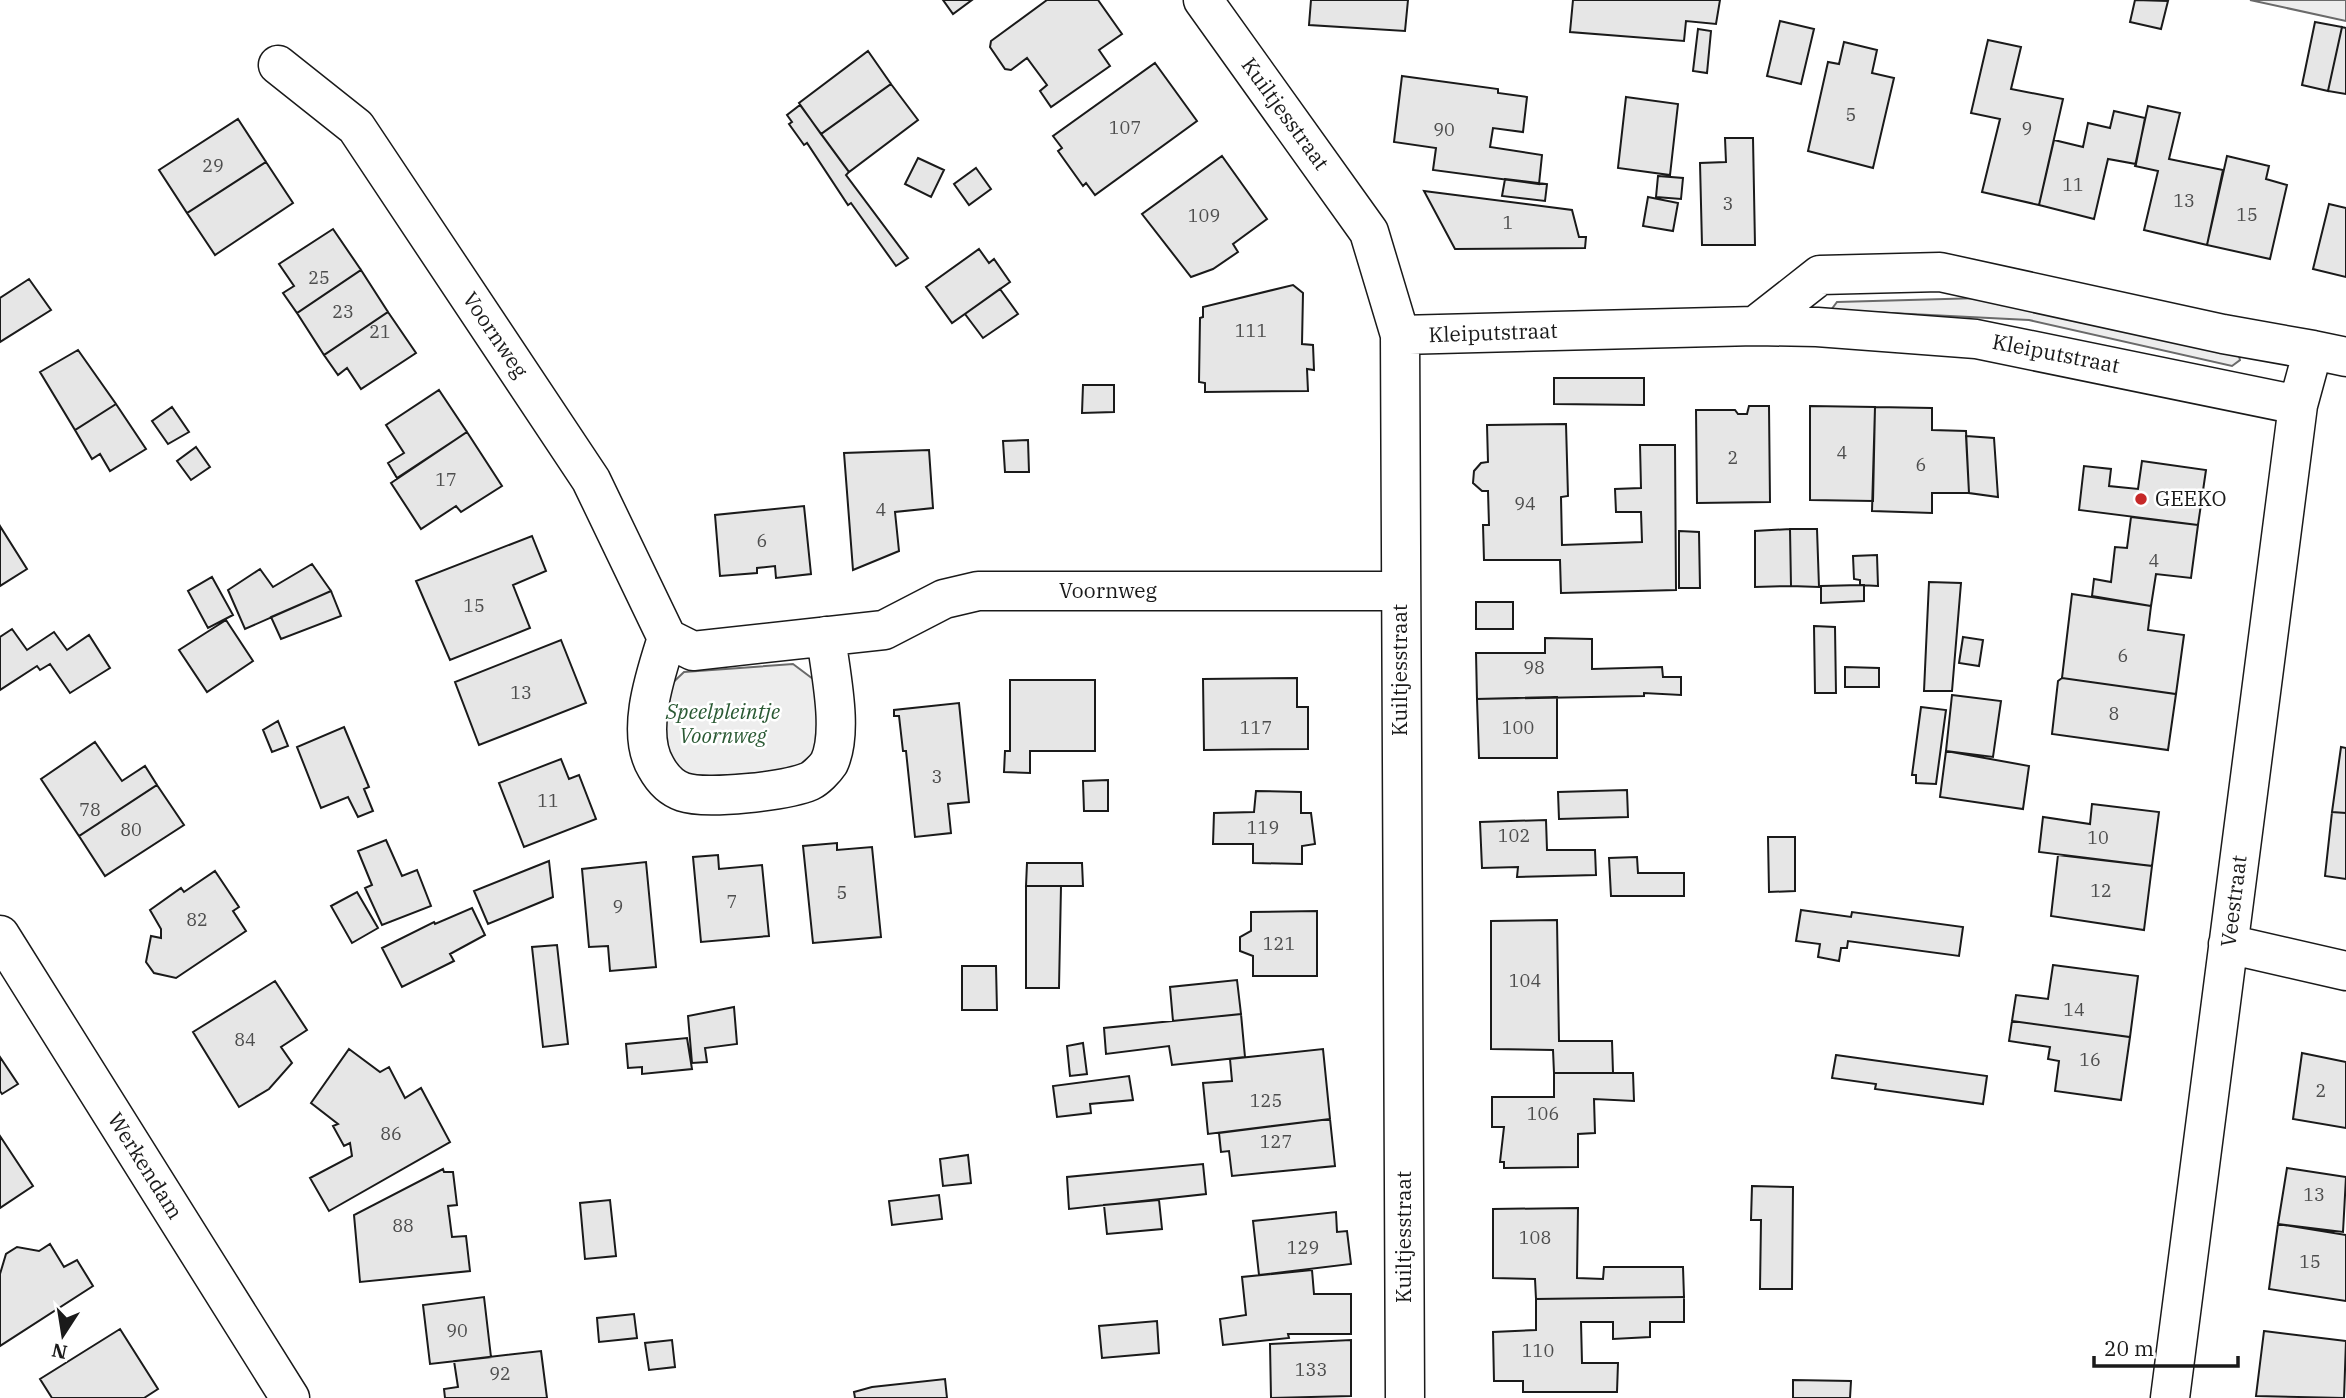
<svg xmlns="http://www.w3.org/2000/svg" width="2346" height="1398" font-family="'IBM Plex Serif',serif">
  <rect width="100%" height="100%" fill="#fff"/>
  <path fill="#ededed" stroke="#6a6a6a" stroke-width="2" d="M 2250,0 L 2346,0 L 2346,21 Z
    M 1981,298 L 2239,356 L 2240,360 L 2232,366 L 2029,320 L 1831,310 L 1837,302 Z
    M 793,664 L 817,682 L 821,747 L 803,769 L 688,779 L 669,765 L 662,730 L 665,690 L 684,672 Z"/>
  <path fill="#e6e6e6" stroke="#1a1a1a" stroke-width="2" d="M 943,0 L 972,0 L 953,14 Z
    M 1047,0 L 1098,0 L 1122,34 L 1099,50 L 1110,66 L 1051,107 L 1040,91 L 1047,85 L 1027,58 L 1011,70 L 1005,69 L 990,47 L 991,41 Z
    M 1311,0 L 1408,0 L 1405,31 L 1309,25 Z
    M 1573,0 L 1720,0 L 1716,24 L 1686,21 L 1684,41 L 1570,32 Z
    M 2135,0 L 2168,1 L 2161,29 L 2130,22 Z
    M 1780,21 L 1814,29 L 1801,84 L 1767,76 Z
    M 2315,22 L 2342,27 L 2328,91 L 2302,85 Z
    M 2342,27 L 2346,28 L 2346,94 L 2328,91 Z
    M 1698,29 L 1711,31 L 1707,73 L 1693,71 Z
    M 1988,40 L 2021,47 L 2011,89 L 2063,99 L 2039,205 L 1982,192 L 2000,119 L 1971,113 Z
    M 1844,42 L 1877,50 L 1872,73 L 1894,78 L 1873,168 L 1808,151 L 1828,62 L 1839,64 Z
    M 868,51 L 891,84 L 821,134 L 799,103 Z
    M 1155,63 L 1197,121 L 1095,195 L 1086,183 L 1083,186 L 1058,151 L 1062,148 L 1053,136 Z
    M 1402,76 L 1498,89 L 1498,93 L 1527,97 L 1523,132 L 1493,128 L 1490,147 L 1542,155 L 1539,184 L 1433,170 L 1436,148 L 1394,142 Z
    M 891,84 L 918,120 L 849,172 L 821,134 Z
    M 1626,97 L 1678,104 L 1670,175 L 1618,168 Z
    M 800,105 L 849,172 L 846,175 L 908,258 L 896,266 L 851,203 L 848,205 L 807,143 L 804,145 L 789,124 L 792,122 L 787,115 Z
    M 2148,106 L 2180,113 L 2169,159 L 2223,170 L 2207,245 L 2144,230 L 2158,171 L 2135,166 Z
    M 2114,111 L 2145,118 L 2136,164 L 2108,159 L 2094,219 L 2039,205 L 2054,140 L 2083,147 L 2088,123 L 2110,128 Z
    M 238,119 L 266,162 L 187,213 L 159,170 Z
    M 1725,138 L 1753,138 L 1755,245 L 1702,245 L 1700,163 L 1726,162 Z
    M 1222,156 L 1267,219 L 1233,244 L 1238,252 L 1213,269 L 1191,277 L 1142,214 Z
    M 2227,156 L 2269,166 L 2266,179 L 2287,185 L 2270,259 L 2207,245 Z
    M 918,158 L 944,170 L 931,197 L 905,184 Z
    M 266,162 L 293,203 L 215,255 L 187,213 Z
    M 976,168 L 991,189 L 969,205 L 954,184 Z
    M 1658,176 L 1683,178 L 1681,199 L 1656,197 Z
    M 1505,179 L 1547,184 L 1545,201 L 1502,196 Z
    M 1424,191 L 1572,210 L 1579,237 L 1586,237 L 1585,248 L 1455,249 Z
    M 1648,197 L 1678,203 L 1673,231 L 1643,226 Z
    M 2329,204 L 2346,208 L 2346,277 L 2313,269 Z
    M 333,229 L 361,270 L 297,313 L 283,293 L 294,286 L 279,264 Z
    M 979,249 L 989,263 L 994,259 L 1010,282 L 952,323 L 926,287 Z
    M 361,270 L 388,312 L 324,355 L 297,313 Z
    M 29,279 L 51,310 L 0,342 L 0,298 Z
    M 1293,285 L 1303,293 L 1302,344 L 1313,345 L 1314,370 L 1307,369 L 1308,391 L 1205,392 L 1205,383 L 1199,382 L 1200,318 L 1203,317 L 1203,307 Z
    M 1000,289 L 1018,314 L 983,338 L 965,314 Z
    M 388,312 L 416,353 L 361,389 L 347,368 L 338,375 L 324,355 Z
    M 78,350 L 116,404 L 75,430 L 40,372 Z
    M 1554,378 L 1644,378 L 1644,405 L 1554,404 Z
    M 1083,385 L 1114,385 L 1114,412 L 1082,413 Z
    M 439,390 L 467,432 L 397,478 L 388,463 L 404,453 L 386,425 Z
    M 116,404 L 146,449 L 110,471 L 100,454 L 92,459 L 75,430 Z
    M 1749,406 L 1769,406 L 1770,502 L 1697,503 L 1696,410 L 1735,410 L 1738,414 L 1747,414 Z
    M 1810,406 L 1875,407 L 1873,501 L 1810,500 Z
    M 172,407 L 189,432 L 168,444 L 152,421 Z
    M 1875,407 L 1932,408 L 1932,430 L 1966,431 L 1969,493 L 1932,493 L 1932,513 L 1872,511 Z
    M 1566,424 L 1568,496 L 1561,497 L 1562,545 L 1642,542 L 1641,512 L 1616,512 L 1615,489 L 1641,488 L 1640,445 L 1675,445 L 1676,590 L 1561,593 L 1560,560 L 1484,560 L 1483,525 L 1489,525 L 1488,491 L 1482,491 L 1473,483 L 1474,471 L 1481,463 L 1488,462 L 1487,425 Z
    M 467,432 L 502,486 L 461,512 L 456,506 L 421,529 L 391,483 Z
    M 1966,436 L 1994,438 L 1998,497 L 1969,493 Z
    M 1028,440 L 1029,472 L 1005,472 L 1003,441 Z
    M 196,447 L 210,467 L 191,480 L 177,461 Z
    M 929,450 L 933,508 L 895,512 L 899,551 L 853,570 L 844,453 Z
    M 2142,461 L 2206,470 L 2198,525 L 2079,510 L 2084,466 L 2111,469 L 2109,486 L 2138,489 Z
    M 804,506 L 811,574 L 776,578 L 775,566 L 757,568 L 757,573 L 720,576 L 715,515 Z
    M 2131,517 L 2198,525 L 2191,578 L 2156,574 L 2151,606 L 2092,596 L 2094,579 L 2111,582 L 2115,547 L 2127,548 Z
    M 0,526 L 27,569 L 0,586 Z
    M 1790,529 L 1817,529 L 1819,587 L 1791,586 Z
    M 1790,529 L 1791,586 L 1755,587 L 1755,531 Z
    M 1679,531 L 1699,532 L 1700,588 L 1679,588 Z
    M 532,536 L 546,571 L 513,585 L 530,628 L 450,660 L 416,581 Z
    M 1877,555 L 1878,586 L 1860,585 L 1860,580 L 1854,579 L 1853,556 Z
    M 312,564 L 331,591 L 245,629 L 228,590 L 260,569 L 273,587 Z
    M 212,577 L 233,615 L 208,628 L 188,591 Z
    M 1929,582 L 1961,583 L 1952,691 L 1924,691 Z
    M 1860,585 L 1864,585 L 1864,601 L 1821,603 L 1821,586 Z
    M 331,591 L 341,616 L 281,639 L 271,617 Z
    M 2072,594 L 2151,606 L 2148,630 L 2184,635 L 2176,694 L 2062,678 Z
    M 1476,602 L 1513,602 L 1513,629 L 1476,629 Z
    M 226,620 L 253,661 L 207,692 L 179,650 Z
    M 1814,626 L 1835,627 L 1836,693 L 1815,693 Z
    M 12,629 L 27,650 L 54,632 L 67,650 L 89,635 L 110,668 L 70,693 L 50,664 L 40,670 L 37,666 L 0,690 L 0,637 Z
    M 1963,637 L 1983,640 L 1979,666 L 1959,663 Z
    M 1545,638 L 1592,639 L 1592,669 L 1662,667 L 1663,677 L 1681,677 L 1681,695 L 1644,693 L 1644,696 L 1477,699 L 1476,653 L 1545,653 Z
    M 561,640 L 586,703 L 479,745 L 455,682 Z
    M 1845,667 L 1879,668 L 1879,687 L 1845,687 Z
    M 1297,678 L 1297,707 L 1308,707 L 1308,749 L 1204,750 L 1203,679 Z
    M 2062,678 L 2176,694 L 2168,750 L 2052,734 L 2058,681 Z
    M 1010,680 L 1095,680 L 1095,751 L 1030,751 L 1030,773 L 1004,772 L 1005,751 L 1010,751 Z
    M 1952,695 L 2001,701 L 1993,757 L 1946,751 Z
    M 1557,697 L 1557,758 L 1479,758 L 1477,699 Z
    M 959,703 L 969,802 L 948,804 L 951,833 L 915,837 L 906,751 L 903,751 L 899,716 L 894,716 L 894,710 Z
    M 1921,707 L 1946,710 L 1936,784 L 1916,783 L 1916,775 L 1912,775 Z
    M 278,721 L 288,746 L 272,752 L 263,730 Z
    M 344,727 L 369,787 L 364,789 L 373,811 L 358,817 L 348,797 L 321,808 L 297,747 Z
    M 95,742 L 122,781 L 145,766 L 157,785 L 79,836 L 41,779 Z
    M 2341,747 L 2346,748 L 2346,813 L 2332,812 Z
    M 1946,751 L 2029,766 L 2023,809 L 1940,797 Z
    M 561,759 L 569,779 L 579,775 L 596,819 L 524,847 L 499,783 Z
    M 1108,780 L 1108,811 L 1084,811 L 1083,781 Z
    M 157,785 L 184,825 L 105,876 L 79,836 Z
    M 1627,790 L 1628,817 L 1559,819 L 1558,792 Z
    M 1256,791 L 1301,792 L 1301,813 L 1311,813 L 1315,844 L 1302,846 L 1302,864 L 1253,863 L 1253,844 L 1213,844 L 1214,813 L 1254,812 Z
    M 2092,804 L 2159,812 L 2152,866 L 2039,852 L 2043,817 L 2090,824 Z
    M 2332,812 L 2346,813 L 2346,879 L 2325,876 Z
    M 1546,820 L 1547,850 L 1595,850 L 1596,875 L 1517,877 L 1518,867 L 1482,868 L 1480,822 Z
    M 1768,837 L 1795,837 L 1795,891 L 1769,892 Z
    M 386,840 L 402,876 L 417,870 L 431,906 L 382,925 L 365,888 L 372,885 L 358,851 Z
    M 837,843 L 837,850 L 872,847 L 881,937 L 813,943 L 803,846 Z
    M 718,855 L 719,869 L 762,865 L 769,936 L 701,942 L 693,857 Z
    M 2058,855 L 2152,866 L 2144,930 L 2051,916 Z
    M 1637,857 L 1638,873 L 1684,873 L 1684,896 L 1611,896 L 1609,858 Z
    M 549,861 L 553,897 L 488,924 L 474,891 Z
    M 646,862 L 656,967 L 610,971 L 608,946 L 589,947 L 582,869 Z
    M 1027,863 L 1082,863 L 1083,886 L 1026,886 Z
    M 215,871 L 239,907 L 233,911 L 246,931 L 176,978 L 154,973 L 146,962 L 151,936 L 161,938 L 161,929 L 150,910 L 181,888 L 184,892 Z
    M 1026,886 L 1061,886 L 1059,988 L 1026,988 Z
    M 357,892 L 378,928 L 352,943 L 331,906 Z
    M 472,908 L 485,935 L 450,954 L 454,961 L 402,987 L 382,948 L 434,922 L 435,924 Z
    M 1801,910 L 1851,917 L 1852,912 L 1963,927 L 1959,956 L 1848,941 L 1847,948 L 1841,948 L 1839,961 L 1818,957 L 1820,944 L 1796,941 Z
    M 1317,911 L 1317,976 L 1253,976 L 1253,956 L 1240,951 L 1240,937 L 1251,931 L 1251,912 Z
    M 1557,920 L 1559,1041 L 1612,1041 L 1613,1073 L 1554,1073 L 1553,1050 L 1491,1049 L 1491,921 Z
    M 557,945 L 568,1044 L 543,1047 L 532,947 Z
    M 2053,965 L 2138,976 L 2130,1037 L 2012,1021 L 2016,995 L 2048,999 Z
    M 962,966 L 996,966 L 997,1010 L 962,1010 Z
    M 1237,980 L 1241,1014 L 1173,1021 L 1170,987 Z
    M 275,981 L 307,1030 L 281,1047 L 292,1063 L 269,1089 L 239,1107 L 193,1032 Z
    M 734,1007 L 737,1044 L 705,1048 L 707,1062 L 692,1063 L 688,1016 Z
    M 1241,1014 L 1245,1057 L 1172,1065 L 1169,1046 L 1106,1054 L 1104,1028 Z
    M 2012,1021 L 2130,1037 L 2121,1100 L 2055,1091 L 2059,1061 L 2048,1059 L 2050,1047 L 2009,1041 Z
    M 687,1038 L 692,1069 L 642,1074 L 642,1067 L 628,1068 L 626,1044 Z
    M 1083,1043 L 1087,1074 L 1070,1076 L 1067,1046 Z
    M 349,1049 L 380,1072 L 389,1067 L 405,1098 L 421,1088 L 450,1142 L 329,1211 L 310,1178 L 352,1156 L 350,1143 L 344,1146 L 333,1126 L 338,1124 L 311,1103 Z
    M 1323,1049 L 1330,1119 L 1208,1134 L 1203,1083 L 1232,1081 L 1230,1059 Z
    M 2302,1053 L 2346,1062 L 2346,1128 L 2293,1119 Z
    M 1836,1055 L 1987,1076 L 1983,1104 L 1875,1089 L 1876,1084 L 1832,1078 Z
    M 0,1057 L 18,1084 L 2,1094 L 0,1091 Z
    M 1554,1073 L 1633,1073 L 1634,1101 L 1594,1099 L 1595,1133 L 1578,1134 L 1578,1167 L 1504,1168 L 1504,1162 L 1500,1162 L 1504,1127 L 1492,1127 L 1492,1097 L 1554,1097 Z
    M 1129,1076 L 1133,1100 L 1090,1104 L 1091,1113 L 1057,1117 L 1053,1086 Z
    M 1330,1119 L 1335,1166 L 1232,1176 L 1229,1151 L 1221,1152 L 1219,1133 Z
    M 0,1136 L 33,1186 L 0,1208 Z
    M 968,1155 L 971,1183 L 943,1186 L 940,1159 Z
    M 1203,1164 L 1206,1194 L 1069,1209 L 1067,1177 Z
    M 2287,1168 L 2346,1177 L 2343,1232 L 2278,1224 Z
    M 443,1169 L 444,1172 L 453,1172 L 457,1205 L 448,1206 L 452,1237 L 466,1236 L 470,1271 L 360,1282 L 354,1215 Z
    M 1752,1186 L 1793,1187 L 1792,1289 L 1760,1289 L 1761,1220 L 1751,1220 Z
    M 939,1195 L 942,1219 L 892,1225 L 889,1201 Z
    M 610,1200 L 616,1256 L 585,1259 L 580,1203 Z
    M 1159,1200 L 1162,1229 L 1107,1234 L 1104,1205 Z
    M 1578,1208 L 1577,1278 L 1603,1279 L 1604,1267 L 1683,1267 L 1684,1297 L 1536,1299 L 1535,1279 L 1493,1278 L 1493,1209 Z
    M 1336,1212 L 1337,1232 L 1347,1231 L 1351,1264 L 1259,1275 L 1253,1221 Z
    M 2278,1224 L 2346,1235 L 2346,1301 L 2269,1289 Z
    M 50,1244 L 64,1267 L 77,1260 L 93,1286 L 0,1346 L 0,1274 L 6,1254 L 17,1247 L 39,1251 Z
    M 1312,1270 L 1314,1294 L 1351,1294 L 1351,1334 L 1288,1334 L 1289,1338 L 1223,1345 L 1220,1319 L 1246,1315 L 1242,1277 Z
    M 484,1297 L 491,1357 L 430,1364 L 423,1305 Z
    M 1684,1297 L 1684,1322 L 1650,1322 L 1650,1337 L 1613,1339 L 1613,1322 L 1581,1322 L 1582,1363 L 1618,1363 L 1617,1392 L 1523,1392 L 1523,1381 L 1494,1381 L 1493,1332 L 1536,1330 L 1536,1299 Z
    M 634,1314 L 637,1338 L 599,1342 L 597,1318 Z
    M 1157,1321 L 1159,1353 L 1102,1358 L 1099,1326 Z
    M 120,1329 L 158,1389 L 144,1398 L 52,1398 L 40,1379 Z
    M 2264,1331 L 2346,1341 L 2344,1398 L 2256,1396 Z
    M 672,1340 L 675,1367 L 649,1370 L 645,1343 Z
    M 1351,1340 L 1351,1396 L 1271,1398 L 1270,1344 Z
    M 541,1351 L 547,1398 L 445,1398 L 444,1389 L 458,1387 L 454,1361 Z
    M 945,1379 L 947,1398 L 855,1398 L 854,1392 L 872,1387 Z
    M 1793,1380 L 1851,1381 L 1850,1398 L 1793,1398 Z"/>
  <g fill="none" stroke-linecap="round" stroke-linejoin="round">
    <g stroke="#1a1a1a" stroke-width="41">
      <path id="street" d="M 1203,0 L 1369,232 L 1400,335 L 1405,1398
        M 278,65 L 356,127 L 591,480 L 667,638 L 693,651 L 884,630 L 944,599 L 978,591 L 1400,591
        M 1400,335 L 1755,326 L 1817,327 L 1976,339 L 2298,405 L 2313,350 L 2223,334 L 1940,272 L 1820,275 L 1755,326
        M 2313,350 L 2346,357
        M 667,638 C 656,673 635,732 656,767 C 662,778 671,788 683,792 C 706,800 787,791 810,781 C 816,778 825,769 829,763 C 844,731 830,672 826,636
        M 0,935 L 290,1398
        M 2228,944 L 2346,971
        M 2170,1398 L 2298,405"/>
    </g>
    <use href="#street" stroke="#fff" stroke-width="38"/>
  </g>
  <circle fill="#c62828" stroke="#fff" stroke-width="2.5" cx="2141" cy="499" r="7"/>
  <g text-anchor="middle" stroke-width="5" stroke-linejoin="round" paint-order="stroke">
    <g font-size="18" fill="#4d4d4d">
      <text x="1851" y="121">5</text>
      <text x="1125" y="134">107</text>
      <text x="2027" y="135">9</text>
      <text x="1444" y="136">90</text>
      <text x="213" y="172">29</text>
      <text x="2073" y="191">11</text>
      <text x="2184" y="207">13</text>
      <text x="1728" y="210">3</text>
      <text x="2247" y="221">15</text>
      <text x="1204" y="222">109</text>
      <text x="1508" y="229">1</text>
      <text x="319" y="284">25</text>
      <text x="343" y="318">23</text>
      <text x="1251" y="337">111</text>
      <text x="380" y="338">21</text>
      <text x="1842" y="459">4</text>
      <text x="1733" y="464">2</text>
      <text x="1921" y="471">6</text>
      <text x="446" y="486">17</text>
      <text x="1525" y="510">94</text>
      <text x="881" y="516">4</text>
      <text x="762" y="547">6</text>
      <text x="2154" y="567">4</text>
      <text x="474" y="612">15</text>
      <text x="2123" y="662">6</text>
      <text x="1534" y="674">98</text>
      <text x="521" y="699">13</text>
      <text x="2114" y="720">8</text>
      <text x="1256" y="734">117</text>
      <text x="1518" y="734">100</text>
      <text x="937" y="783">3</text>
      <text x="548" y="807">11</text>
      <text x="90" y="816">78</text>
      <text x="1263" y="834">119</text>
      <text x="131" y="836">80</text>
      <text x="1514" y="842">102</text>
      <text x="2098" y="844">10</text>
      <text x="2101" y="897">12</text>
      <text x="842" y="899">5</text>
      <text x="732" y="908">7</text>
      <text x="618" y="913">9</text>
      <text x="197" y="926">82</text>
      <text x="1279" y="950">121</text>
      <text x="1525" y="987">104</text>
      <text x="2074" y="1016">14</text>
      <text x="245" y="1046">84</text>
      <text x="2090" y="1066">16</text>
      <text x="2321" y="1097">2</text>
      <text x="1266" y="1107">125</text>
      <text x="1543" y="1120">106</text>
      <text x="391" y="1140">86</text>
      <text x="1276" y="1148">127</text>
      <text x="2314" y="1201">13</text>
      <text x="403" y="1232">88</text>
      <text x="1535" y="1244">108</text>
      <text x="1303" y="1254">129</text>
      <text x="2310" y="1268">15</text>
      <text x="457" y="1337">90</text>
      <text x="1538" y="1357">110</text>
      <text x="1311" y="1376">133</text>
      <text x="500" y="1380">92</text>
    </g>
    <g font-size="21" fill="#1a1a1a" stroke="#fff">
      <text transform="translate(1285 114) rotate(54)" y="7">Kuiltjesstraat</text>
      <text transform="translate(1493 333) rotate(-2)" y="7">Kleiputstraat</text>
      <text transform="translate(495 335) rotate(56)" y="7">Voornweg</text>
      <text transform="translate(2056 354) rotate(11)" y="7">Kleiputstraat</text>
      <text x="1108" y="598">Voornweg</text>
      <text transform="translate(1400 670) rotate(-90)" y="7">Kuiltjesstraat</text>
      <text transform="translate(2234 901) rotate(-83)" y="7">Veestraat</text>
      <text transform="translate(145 1166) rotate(58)" y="7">Werkendam</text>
      <text transform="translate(1404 1237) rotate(-90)" y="7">Kuiltjesstraat</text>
    </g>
    <g font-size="21" fill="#1a1a1a" stroke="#fff" text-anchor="start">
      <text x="2155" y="506">GEEKO</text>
    </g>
    <g font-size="21" font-style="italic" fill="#2b5a34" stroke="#fff">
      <text x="723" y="719">Speelpleintje<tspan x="723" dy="24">Voornweg</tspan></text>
    </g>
  </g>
  <g transform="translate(63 1335) rotate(192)" stroke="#ffffff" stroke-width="5" paint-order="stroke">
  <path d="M0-5L12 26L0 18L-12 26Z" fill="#1a1a1a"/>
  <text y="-10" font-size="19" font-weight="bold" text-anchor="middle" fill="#1a1a1a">N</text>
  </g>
  <path d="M2094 1356v10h144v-10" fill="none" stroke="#1a1a1a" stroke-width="3.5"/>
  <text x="2104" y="1356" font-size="21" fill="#1a1a1a" stroke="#ffffff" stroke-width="5" paint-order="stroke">20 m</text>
</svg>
